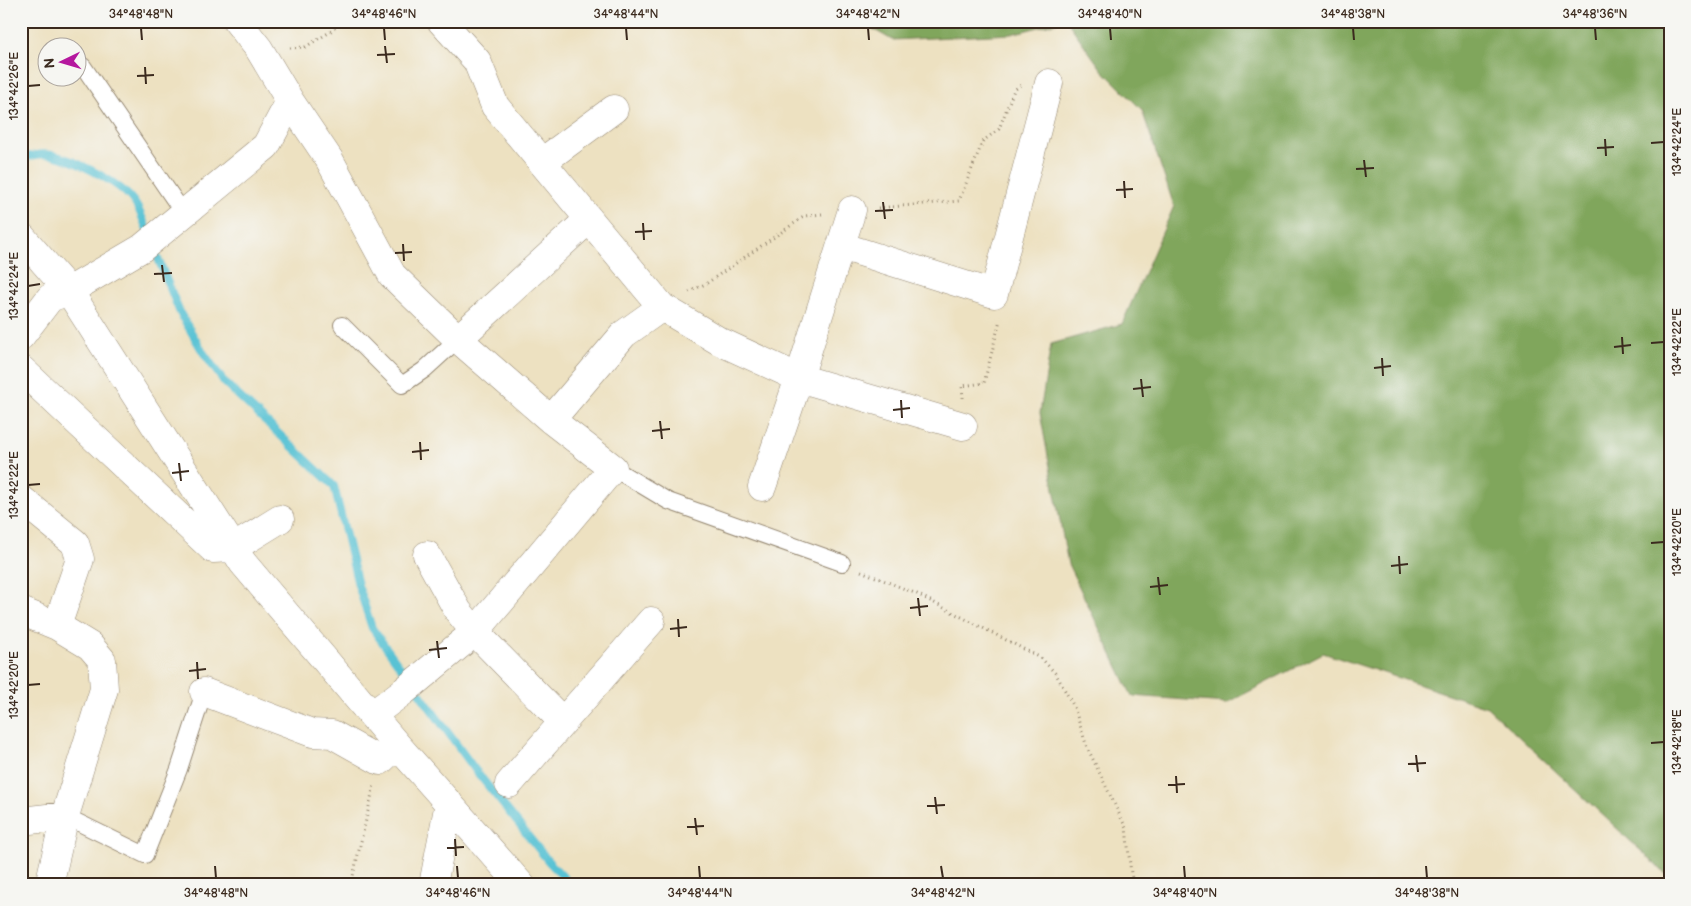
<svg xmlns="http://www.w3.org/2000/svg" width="1691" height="906" font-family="'Balsamiq Sans',sans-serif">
  <rect width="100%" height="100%" fill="#f6f6f2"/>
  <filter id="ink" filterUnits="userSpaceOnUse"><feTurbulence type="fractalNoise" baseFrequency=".02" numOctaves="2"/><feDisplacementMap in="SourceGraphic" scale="10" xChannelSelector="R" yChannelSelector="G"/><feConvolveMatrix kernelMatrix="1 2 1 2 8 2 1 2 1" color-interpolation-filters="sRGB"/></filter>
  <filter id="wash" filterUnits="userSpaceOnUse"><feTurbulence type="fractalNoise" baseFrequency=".0096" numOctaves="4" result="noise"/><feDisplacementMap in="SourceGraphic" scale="20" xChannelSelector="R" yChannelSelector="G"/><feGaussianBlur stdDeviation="1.12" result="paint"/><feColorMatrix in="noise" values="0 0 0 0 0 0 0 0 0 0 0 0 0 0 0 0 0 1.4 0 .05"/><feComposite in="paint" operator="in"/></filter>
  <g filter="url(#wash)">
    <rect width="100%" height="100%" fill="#ede1c1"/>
    <path fill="#80a65c" stroke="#5e683d" d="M 859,21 L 1063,21 L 1011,34 L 892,40 Z
      M 1067,21 L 1670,21 L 1670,878 L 1487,707 L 1323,653 L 1227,703 L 1132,696 L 1068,564 L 1040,413 L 1051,344 L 1122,324 L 1174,206 L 1142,110 L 1102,70 Z"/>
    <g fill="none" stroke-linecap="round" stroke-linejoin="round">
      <path stroke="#58c2d4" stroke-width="8" d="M 21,159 C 30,156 42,153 52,155 C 73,159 112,179 127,194 C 139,205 143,220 149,235
        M 153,246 L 180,313 L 203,352 L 224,382 L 334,486 L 358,585 L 372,628 L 476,771 L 549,862 L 571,885"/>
    </g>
  </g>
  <g filter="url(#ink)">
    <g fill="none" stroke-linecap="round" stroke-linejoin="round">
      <g stroke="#948670" stroke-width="18">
        <path id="service" d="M 83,66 L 184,214
          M 342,325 L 402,385 L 424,370 L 458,339
          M 613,468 L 668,501 L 842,563
          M 65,816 L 145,855 L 179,769 L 204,692"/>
      </g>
      <g stroke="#948670" stroke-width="29">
        <path id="minor" d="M 237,21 L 259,49 L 290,101 L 329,159 L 392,275 L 458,339 L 551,420 L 613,468 L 475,632 L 404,691 L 372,715
          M 441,21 L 477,61 L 495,106 L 662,307 L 719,341 L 799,378 L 963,426
          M 542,162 L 614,109
          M 21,236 L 69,291 L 243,563 L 397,745 L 521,885
          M 841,246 L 994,294 L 1049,83
          M 21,336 L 50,298 L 69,291 L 142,248 L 266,146 L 290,101
          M 458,339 L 589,219
          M 21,369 L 213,549 L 233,548 L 280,519
          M 551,420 L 624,334 L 662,307
          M 762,487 L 799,378 L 852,210
          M 21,499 L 75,543 L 80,559 L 57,626 L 90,646 L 102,660 L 104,689 L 65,816 L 49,885
          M 427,555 L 458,611 L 475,632 L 563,722
          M 21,611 L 57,626
          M 204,692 L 312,733 L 332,734 L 380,761 L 397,745
          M 509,784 L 651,621
          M 21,821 L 65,816
          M 433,885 L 449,803"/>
      </g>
      <path stroke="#948670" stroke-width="3" stroke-dasharray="1 4" stroke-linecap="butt" d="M 290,48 L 305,47 L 330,32 L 342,21
        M 878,208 L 959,201 L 983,141 L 999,129 L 1014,90 L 1021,85
        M 689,292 L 707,283 L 805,216 L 822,214
        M 963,398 L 962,386 L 984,383 L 1000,320
        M 861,571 L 917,594 L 1041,658 L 1056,674 L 1074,707 L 1087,747 L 1126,828 L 1131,874 L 1134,885
        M 351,885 L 374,785"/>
      <use href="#service" stroke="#fff" stroke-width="16"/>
      <use href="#minor" stroke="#fff" stroke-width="28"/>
    </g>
  </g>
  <path fill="none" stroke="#3b2a1e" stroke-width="2" d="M 141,28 L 142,40M 384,28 L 385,40M 626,28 L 627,40M 868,28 L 869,40M 1110,28 L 1111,40M 1353,28 L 1354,40M 1595,28 L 1596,40M 385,46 L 387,63M 377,55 L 395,54M 145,67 L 146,84M 137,76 L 154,75M 28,86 L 40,85M 1605,139 L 1606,156M 1651,143 L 1664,142M 1597,148 L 1614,147M 1364,160 L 1366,177M 1356,169 L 1374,168M 1124,181 L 1125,198M 1116,190 L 1133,189M 883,202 L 885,219M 875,211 L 893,210M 643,223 L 644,240M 635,232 L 652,231M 403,244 L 404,261M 395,253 L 412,252M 162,265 L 164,282M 154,274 L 172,273M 28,286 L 40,284M 1622,337 L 1623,354M 1651,343 L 1664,342M 1614,347 L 1631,345M 1382,358 L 1383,376M 1374,368 L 1391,366M 1141,379 L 1143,397M 1133,389 L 1151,387M 901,400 L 902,418M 893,410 L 910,408M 660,421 L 662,439M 652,431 L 670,429M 420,442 L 421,460M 412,452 L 429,450M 179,463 L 181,481M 172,473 L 189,471M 28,485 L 40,484M 1651,543 L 1664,542M 1399,556 L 1400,574M 1391,566 L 1408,564M 1158,577 L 1160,595M 1150,587 L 1168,585M 918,598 L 920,616M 910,608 L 928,606M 678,619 L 679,637M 670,629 L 687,627M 437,641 L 439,658M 429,650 L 447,648M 197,662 L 198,679M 189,671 L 206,669M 28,685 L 40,684M 1651,743 L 1664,742M 1416,755 L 1418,772M 1408,764 L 1426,763M 1176,776 L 1177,793M 1168,785 L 1185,784M 935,797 L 937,814M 927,806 L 945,805M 695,818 L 697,835M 687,827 L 704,826M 455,839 L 456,856M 447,848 L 464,847M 215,866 L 216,878M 457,866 L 458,878M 699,866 L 700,878M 941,866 L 943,878M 1184,866 L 1185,878M 1426,866 L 1427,878"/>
  <rect width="1691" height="906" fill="none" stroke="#f6f6f2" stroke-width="55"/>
  <g transform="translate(62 62) rotate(265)"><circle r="24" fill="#f6f6f2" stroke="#aba49d"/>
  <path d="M0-4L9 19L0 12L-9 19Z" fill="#b5179e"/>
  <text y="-8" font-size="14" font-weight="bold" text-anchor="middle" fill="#3b2a1e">N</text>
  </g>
  <rect x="28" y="28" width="1636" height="850" fill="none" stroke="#3b2a1e" stroke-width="2"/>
  <g font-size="12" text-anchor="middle" fill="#3b2a1e">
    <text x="141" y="18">34°48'48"N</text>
    <text x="384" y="18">34°48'46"N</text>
    <text x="626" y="18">34°48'44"N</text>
    <text x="868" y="18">34°48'42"N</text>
    <text x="1110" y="18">34°48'40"N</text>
    <text x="1353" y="18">34°48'38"N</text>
    <text x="1595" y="18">34°48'36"N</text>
    <text transform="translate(14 86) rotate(-90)" y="4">134°42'26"E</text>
    <text transform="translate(1677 142) rotate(-90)" y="4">134°42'24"E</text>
    <text transform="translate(14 286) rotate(-90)" y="4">134°42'24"E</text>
    <text transform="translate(1677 342) rotate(-90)" y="4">134°42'22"E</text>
    <text transform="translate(14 485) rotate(-90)" y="4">134°42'22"E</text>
    <text transform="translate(1677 542) rotate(-90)" y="4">134°42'20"E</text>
    <text transform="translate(14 685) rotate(-90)" y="4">134°42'20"E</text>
    <text transform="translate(1677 742) rotate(-90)" y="4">134°42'18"E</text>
    <text x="216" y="897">34°48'48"N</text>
    <text x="458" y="897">34°48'46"N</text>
    <text x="700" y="897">34°48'44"N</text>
    <text x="943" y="897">34°48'42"N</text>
    <text x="1185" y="897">34°48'40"N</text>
    <text x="1427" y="897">34°48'38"N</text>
  </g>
</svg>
